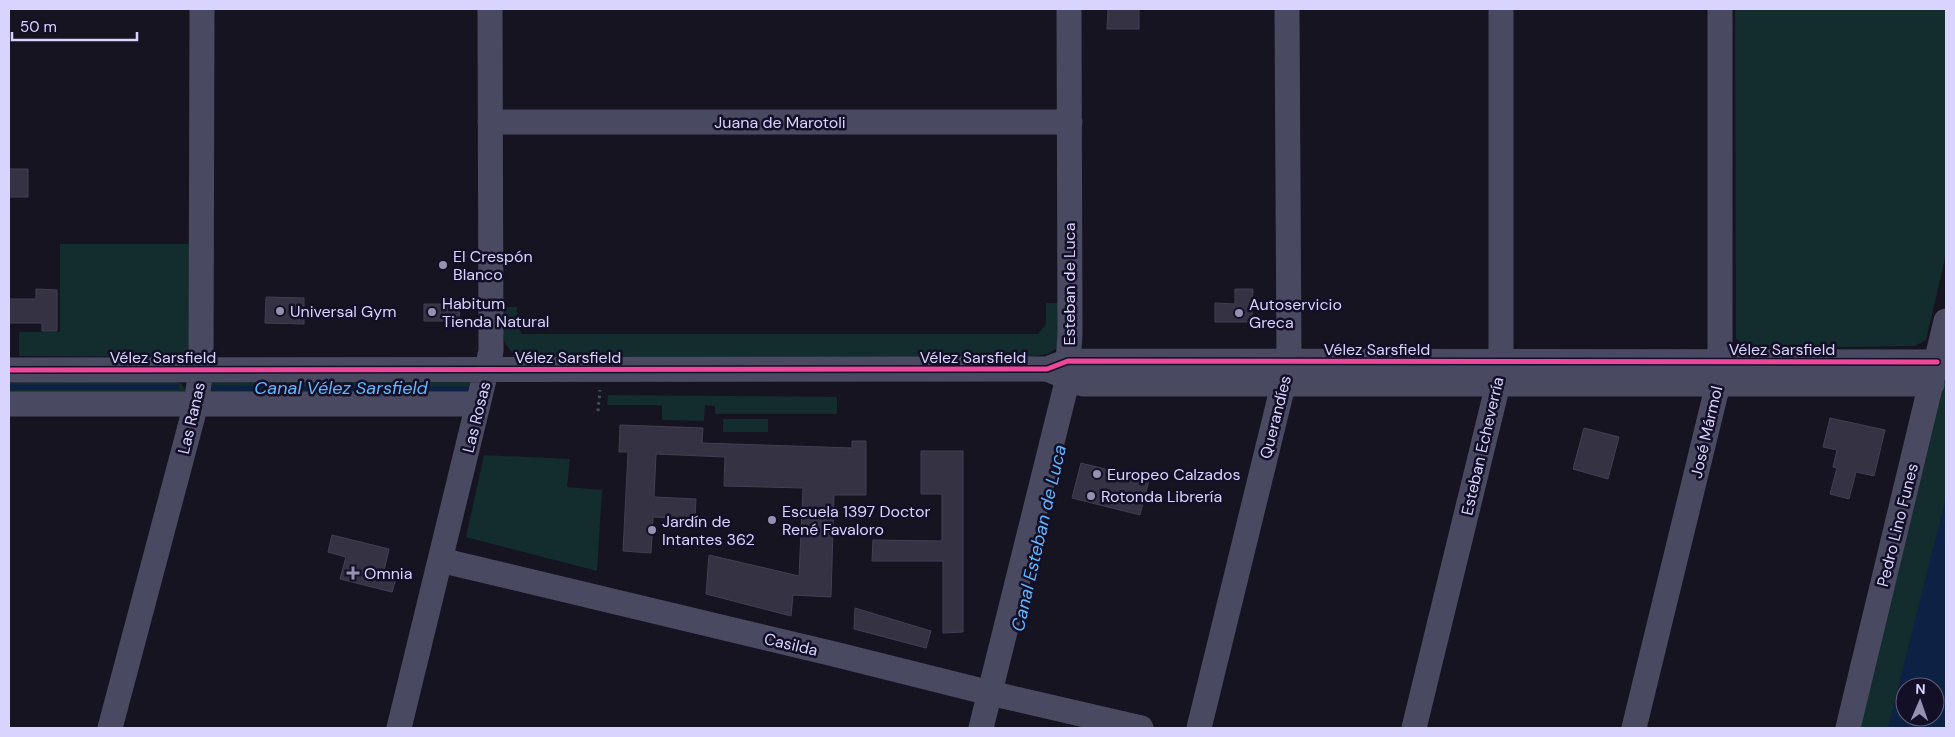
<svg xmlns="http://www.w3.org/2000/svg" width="1955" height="737" font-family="'DM Sans',sans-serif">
  <rect width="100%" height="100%" fill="#161421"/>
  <path fill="#132c2d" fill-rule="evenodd" d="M 1735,9 L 1946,9 L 1946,254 L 1926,340 L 1915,346 L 1754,348 L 1736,339 Z
    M 60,244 L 195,244 L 191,350 L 185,354 L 173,357 L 19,356 L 19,332 L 60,332 Z
    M 1046,303 L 1058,303 L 1059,338 L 1056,349 L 1047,354 L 1030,357 L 519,358 C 498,343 503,330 503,307 L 517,307 L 517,325 L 522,334 L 1038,334 L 1046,324 Z
    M 1946,321 L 1946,728 L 1848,728 ZM 1905,687 L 1935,687 L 1935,717 L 1905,717 Z
    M 213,379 L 464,380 L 472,383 L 474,393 L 214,400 L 205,383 Z
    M 98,380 L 172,380 L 182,384 L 185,390 L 184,396 L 9,399 L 9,383 Z
    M 608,395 L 837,397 L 837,414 L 715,414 L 715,406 L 705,405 L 704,421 L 662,420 L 662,405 L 607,405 Z
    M 723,419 L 768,419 L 768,432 L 723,432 Z
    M 484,455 L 570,459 L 567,487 L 602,490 L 597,571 L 466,537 Z"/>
  <path fill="#0d2144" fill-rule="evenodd" d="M 1946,497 L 1946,728 L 1888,728 ZM 1905,687 L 1935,687 L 1935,717 L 1905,717 Z"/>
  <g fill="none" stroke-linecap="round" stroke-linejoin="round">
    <path stroke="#0d2144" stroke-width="5" d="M 9,387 L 176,387
      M 212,388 L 471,389"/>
  </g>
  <path fill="#343243" stroke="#433f54" d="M 1108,9 L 1139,9 L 1139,29 L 1107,29 Z
    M 9,169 L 28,169 L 28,197 L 9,197 Z
    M 36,289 L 57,290 L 57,331 L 42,331 L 42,323 L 9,323 L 9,299 L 36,299 Z
    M 1235,289 L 1253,289 L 1252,322 L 1215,322 L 1215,303 L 1235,304 Z
    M 266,297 L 304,298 L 304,324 L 265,323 Z
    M 424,304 L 460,304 L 459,321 L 424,321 Z
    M 1830,418 L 1885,430 L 1874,476 L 1856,472 L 1849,499 L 1830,494 L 1837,468 L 1833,467 L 1837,450 L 1823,447 Z
    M 620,425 L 703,428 L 702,443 L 852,448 L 852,441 L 866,441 L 866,495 L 834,495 L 831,597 L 793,595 L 791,616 L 706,594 L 709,555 L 799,576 L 803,488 L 724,486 L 725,457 L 656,454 L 654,497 L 696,499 L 695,519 L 653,517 L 651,553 L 623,551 L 628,452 L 619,452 Z
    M 1584,428 L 1619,437 L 1608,479 L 1573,469 Z
    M 921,451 L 963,451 L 963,632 L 943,633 L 943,561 L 872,561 L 873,540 L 942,541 L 942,494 L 921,494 Z
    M 1081,463 L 1149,480 L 1140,515 L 1072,498 Z
    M 332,535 L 389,549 L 384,571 L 397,575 L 392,592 L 340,579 L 346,557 L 328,552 Z
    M 855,608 L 931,631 L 926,648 L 854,629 Z"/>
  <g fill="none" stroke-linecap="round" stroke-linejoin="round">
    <path stroke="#44505f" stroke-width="3" stroke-dasharray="2.5 4" stroke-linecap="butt" d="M 598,411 L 600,390"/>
    <path stroke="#4a4962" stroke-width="25" d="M 490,122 L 1070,122
      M 1047,369 L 1083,384 L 1932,384
      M 9,370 L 1047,369 L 1068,361 L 1937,362
      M 9,404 L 478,404
      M 440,560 L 834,654 L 990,693 L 1141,728
      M 110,728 L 196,404 L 201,370 L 202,9
      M 399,728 L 491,351 L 490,9
      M 981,728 L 1066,386 L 1070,335 L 1069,9
      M 1199,728 L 1289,361 L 1287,9
      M 1414,728 L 1498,384 L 1501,362 L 1501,9
      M 1634,728 L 1718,384 L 1720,362 L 1720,9
      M 1848,728 L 1946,321"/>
    <g stroke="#130f26" stroke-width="8">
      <path id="cycleway" d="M 9,370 L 1047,369 L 1068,361 L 1937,362"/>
    </g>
    <use href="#cycleway" stroke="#ed469a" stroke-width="5"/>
  </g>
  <g fill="#9591b1" stroke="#130f26" stroke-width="2">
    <circle cx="443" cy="265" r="5"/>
    <circle cx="280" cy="311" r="5"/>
    <circle cx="432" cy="312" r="5"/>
    <circle cx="1239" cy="313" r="5"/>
    <circle cx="1097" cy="474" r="5"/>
    <circle cx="1091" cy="496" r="5"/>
    <circle cx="772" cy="520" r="5"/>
    <circle cx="652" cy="530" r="5"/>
    <path d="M350.5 565.5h5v5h5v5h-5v5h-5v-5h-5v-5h5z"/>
  </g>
  <g text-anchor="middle" stroke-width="5" stroke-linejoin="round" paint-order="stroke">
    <g font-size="16" fill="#d9d4ff" stroke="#130f26">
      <text x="780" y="128">Juana de Marotoli</text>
      <text transform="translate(1069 284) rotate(-90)" y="6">Esteban de Luca</text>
      <text x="1377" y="355">Vélez Sarsfield</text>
      <text x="1782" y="355">Vélez Sarsfield</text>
      <text x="163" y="363">Vélez Sarsfield</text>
      <text x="568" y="363">Vélez Sarsfield</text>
      <text x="973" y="363">Vélez Sarsfield</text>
      <text transform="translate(476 417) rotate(-76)" y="6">Las Rosas</text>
      <text transform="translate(1275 417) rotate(-76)" y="6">Querandíes</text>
      <text transform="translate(191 418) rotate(-77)" y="6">Las Ranas</text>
      <text transform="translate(1706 432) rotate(-77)" y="6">José Mármol</text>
      <text transform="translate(1482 446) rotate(-77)" y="6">Esteban Echeverría</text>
      <text transform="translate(1897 525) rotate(-76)" y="6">Pedro Lino Funes</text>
      <text transform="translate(791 644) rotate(13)" y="6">Casilda</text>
    </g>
    <g font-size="16" fill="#d9d4ff" stroke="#130f26" text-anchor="start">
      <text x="453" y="262">El Crespón<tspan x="453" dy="18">Blanco</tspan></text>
      <text x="442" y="309">Habitum<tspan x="442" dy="18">Tienda Natural</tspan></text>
      <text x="1249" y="310">Autoservicio<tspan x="1249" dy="18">Greca</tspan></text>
      <text x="290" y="317">Universal Gym</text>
      <text x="1107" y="480">Europeo Calzados</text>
      <text x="1101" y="502">Rotonda Librería</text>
      <text x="782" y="517">Escuela 1397 Doctor<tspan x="782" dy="18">René Favaloro</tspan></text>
      <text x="662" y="527">Jardín de<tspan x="662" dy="18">Intantes 362</tspan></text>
      <text x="364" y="579">Omnia</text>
    </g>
    <g font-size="18" font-style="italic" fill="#62b6ff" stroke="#130f26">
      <text x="341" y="394">Canal Vélez Sarsfield</text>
      <text transform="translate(1039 538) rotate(-77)" y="6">Canal Esteban de Luca</text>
    </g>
  </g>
  <rect width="1955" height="737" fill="none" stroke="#d9d4ff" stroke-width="20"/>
  <g transform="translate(1920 702) rotate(2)"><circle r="24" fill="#130f26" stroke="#625e7d"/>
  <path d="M0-4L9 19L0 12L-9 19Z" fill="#9591b1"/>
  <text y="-8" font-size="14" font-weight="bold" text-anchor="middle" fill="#d9d4ff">N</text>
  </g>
  <path d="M12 32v8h125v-8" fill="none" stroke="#d9d4ff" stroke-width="2.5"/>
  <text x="20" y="32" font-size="15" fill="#d9d4ff" stroke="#130f26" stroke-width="4" paint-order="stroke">50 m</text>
</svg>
